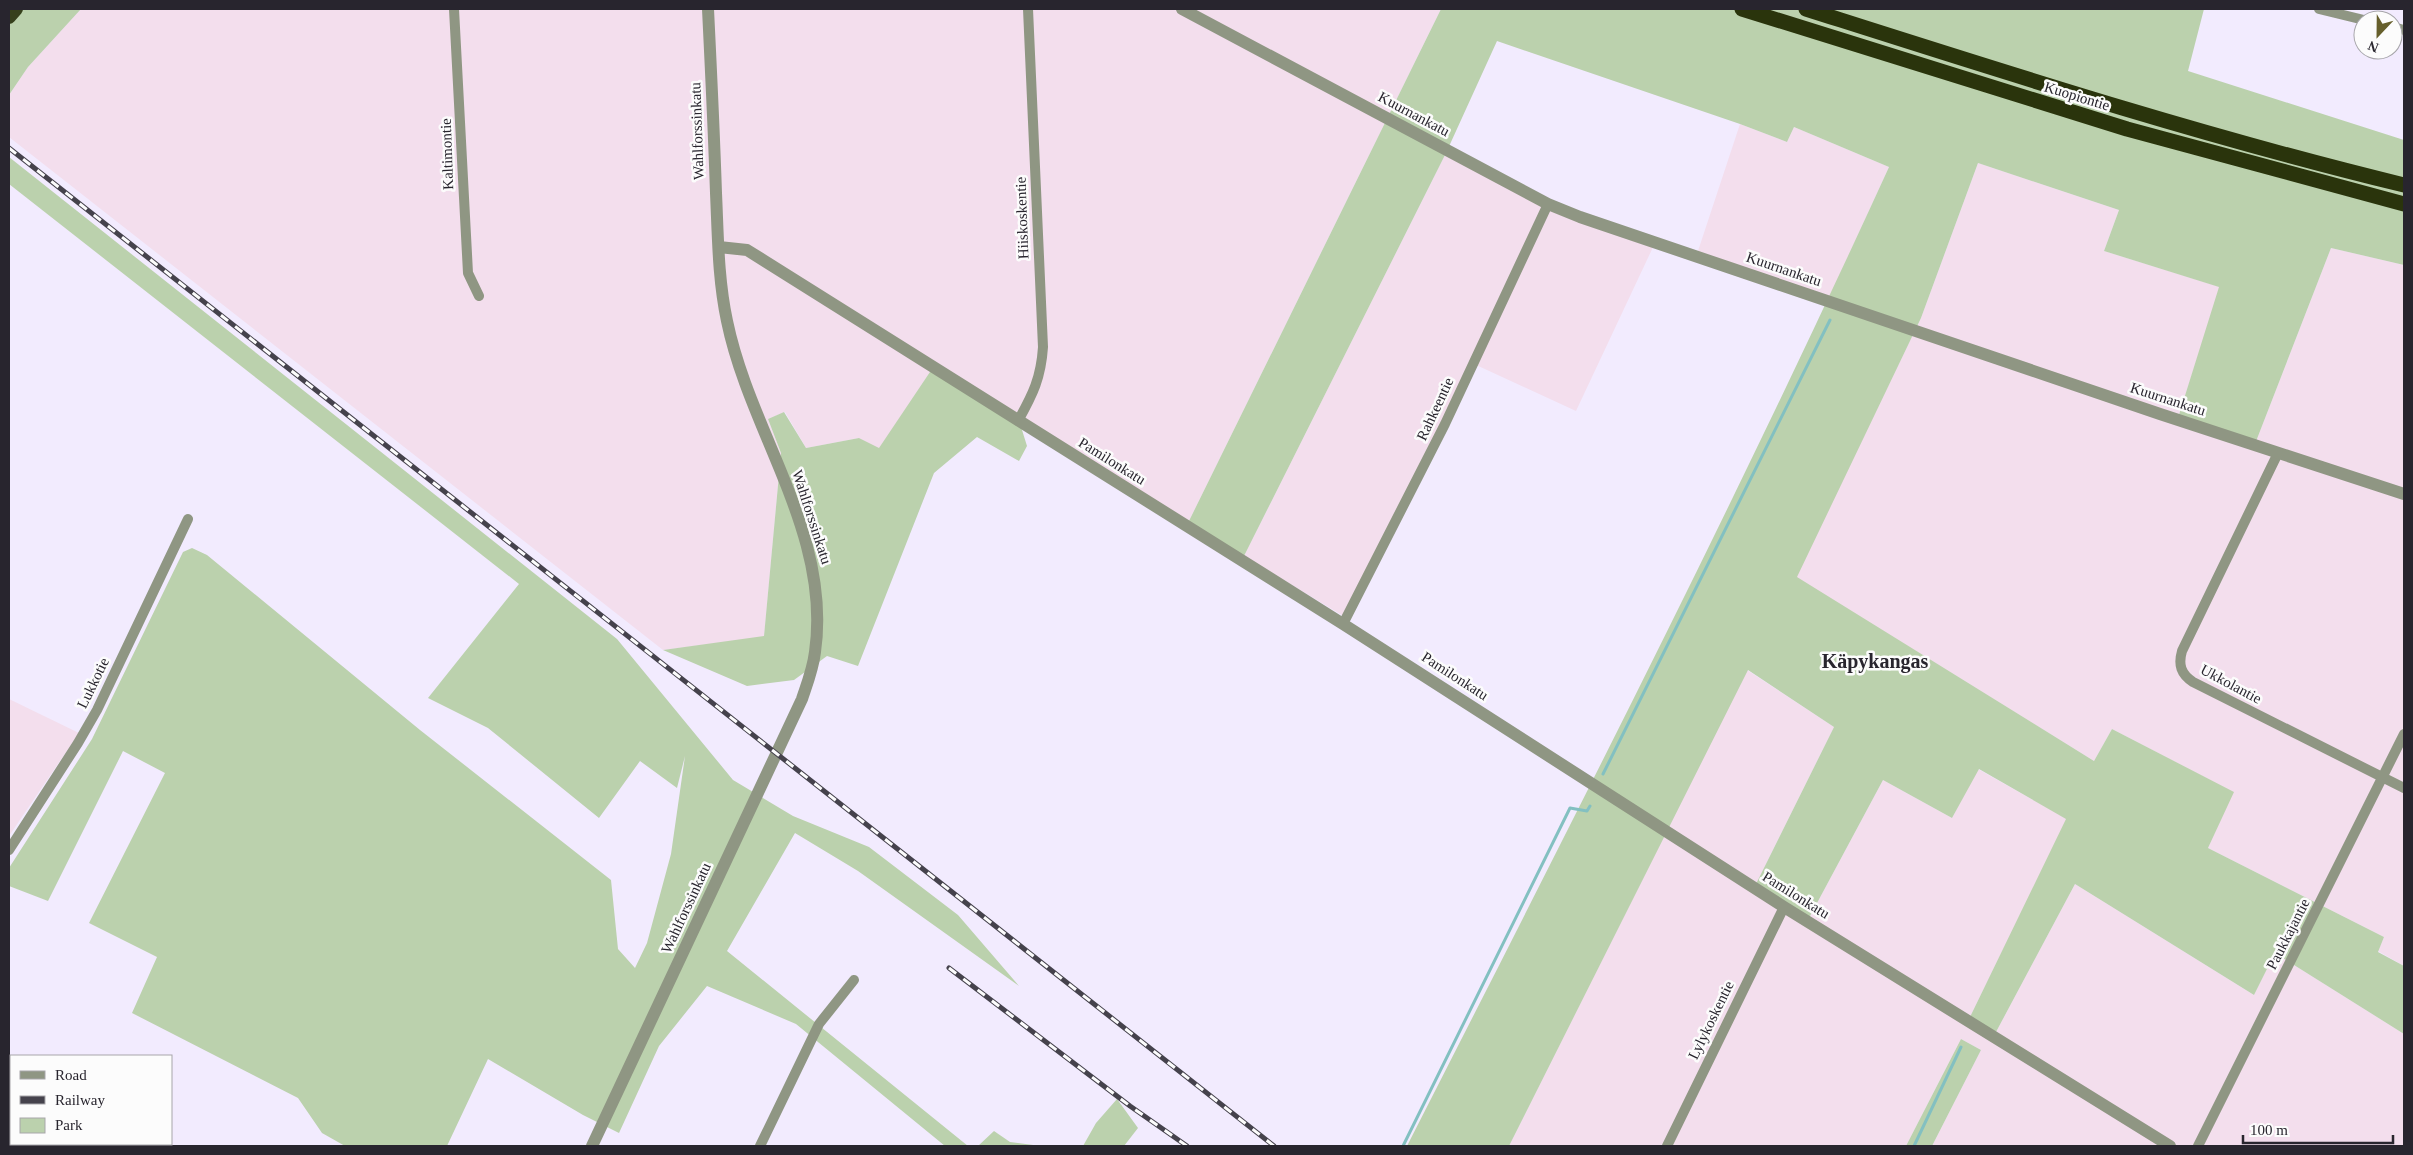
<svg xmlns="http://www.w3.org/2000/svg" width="2413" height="1155" font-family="Georgia,serif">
  <rect width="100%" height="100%" fill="#f2ebfe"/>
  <path fill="#f3deed" d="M 81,9 L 1441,9 L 1188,523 L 936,363 L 879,449 L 859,438 L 806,448 L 785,412 L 768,419 L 781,453 L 764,637 L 663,650 L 9,137 L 9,95 L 28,67 Z
    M 1740,124 L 1787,142 L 1794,127 L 1889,167 L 1827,303 L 1697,254 Z
    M 1446,153 L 1654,245 L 1576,411 L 1474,364 L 1350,620 L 1244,556 Z
    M 1978,163 L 2119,210 L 2104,251 L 2220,287 L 2178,418 L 2255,444 L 2331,248 L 2404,265 L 2404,966 L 2378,951 L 2384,937 L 2208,848 L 2233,792 L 2112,729 L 2094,761 L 1796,577 L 1921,318 Z
    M 1747,670 L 1834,727 L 1756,884 L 1809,918 L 1883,780 L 1952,818 L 1978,769 L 2067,819 L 1970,1017 L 1996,1032 L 2075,884 L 2254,995 L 2275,953 L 2404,1034 L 2404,1146 L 1932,1146 L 1981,1050 L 1961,1039 L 1906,1146 L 1509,1146 Z
    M 9,699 L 79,733 L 9,836 Z"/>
  <path fill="#bbd1ad" d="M 9,9 L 81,9 L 28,67 L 9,95 Z
    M 1441,9 L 2204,9 L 2188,71 L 2404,140 L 2404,265 L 2331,248 L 2255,444 L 2178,418 L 2219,287 L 2104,251 L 2119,210 L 1978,163 L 1921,318 L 1797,577 L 2094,761 L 2112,729 L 2234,792 L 2208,848 L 2384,937 L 2378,952 L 2404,966 L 2404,1034 L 2275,953 L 2254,995 L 2075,884 L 1996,1032 L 1970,1017 L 2066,819 L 1979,769 L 1952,818 L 1883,780 L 1809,918 L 1756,884 L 1834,727 L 1748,670 L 1509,1146 L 1407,1146 C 1572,822 1738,498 1889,167 L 1794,127 L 1787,142 L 1740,124 L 1497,41 L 1446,153 L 1244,556 L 1188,523 Z
    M 9,157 L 617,639 L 733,780 L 793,816 L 869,847 L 958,915 L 1019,986 L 858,871 L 795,833 L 727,951 L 968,1146 L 945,1146 L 796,1024 L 707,986 L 659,1046 L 619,1133 L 583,1115 L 488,1059 L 447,1146 L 345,1146 L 322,1133 L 298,1098 L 132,1013 L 157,957 L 89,923 L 165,773 L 123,751 L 48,901 L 9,886 L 9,868 L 92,739 L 183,552 L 192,548 L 207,555 L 420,730 L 611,880 L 618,949 L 635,968 L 647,943 L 671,854 L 685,756 L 677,788 L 640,761 L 599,818 L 488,728 L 428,698 L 519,584 L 9,184 Z
    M 936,363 L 1017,414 L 1027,446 L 1019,461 L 977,437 L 934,473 L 858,666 L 827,656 L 794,680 L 747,686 L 663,650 L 764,636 L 781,453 L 768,419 L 784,412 L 806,448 L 859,438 L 879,448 Z
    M 1961,1039 L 1981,1050 L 1932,1146 L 1906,1146 Z
    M 1117,1099 L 1138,1128 L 1124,1146 L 1083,1146 L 1096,1123 Z
    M 994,1131 L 1010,1142 L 1041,1146 L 978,1146 Z"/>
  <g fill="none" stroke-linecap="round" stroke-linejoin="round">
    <path stroke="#83c0c1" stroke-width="3" d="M 1603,774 L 1830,320
      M 1403,1146 L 1570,808 L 1587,811 L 1590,806
      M 1914,1146 L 1961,1047"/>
    <path stroke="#8f9683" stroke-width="10" d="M 454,9 L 468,273 L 479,296
      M 2319,9 L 2364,20
      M 2393,27 L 2404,30
      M 1018,421 C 1033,394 1041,378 1043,347 L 1028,9
      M 2278,453 L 2182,651 C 2178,665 2181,674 2193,682 L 2404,788
      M 1343,624 L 1445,424 L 1548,204
      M 9,850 L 78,743 L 97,710 L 188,519
      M 760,1146 L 819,1024 L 854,980
      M 1667,1146 L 1784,907
      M 2198,1146 L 2404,734"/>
    <path stroke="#8f9683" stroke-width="12" d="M 1182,9 L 1548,204 L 1580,217 L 2160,414 L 2404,494
      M 719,247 L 747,250 L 1343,624 L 1784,907 L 2170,1146
      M 592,1146 L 802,699 C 807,684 813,669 815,652 C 832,534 750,433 727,321 C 718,279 718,236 716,193 C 714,132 711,70 708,9"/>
    <path stroke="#36401c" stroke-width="14" d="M 9,17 L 16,9"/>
    <path stroke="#2a340c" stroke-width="15" d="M 1742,9 L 2127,129 L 2404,204
      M 1806,9 C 2004,72 2202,136 2404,185"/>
    <g stroke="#45424c" stroke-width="5">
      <path id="rail" d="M 9,148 L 1274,1146
        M 949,968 L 1130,1106 L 1187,1146"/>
    </g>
    <use href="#rail" stroke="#fcfcfc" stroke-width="3" stroke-dasharray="9" stroke-linecap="butt"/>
  </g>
  <g text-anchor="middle" stroke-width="5" stroke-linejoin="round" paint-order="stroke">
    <g font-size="15" fill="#28252e" stroke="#fcfcfc">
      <text transform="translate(2077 96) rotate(17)" y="5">Kuopiontie</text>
      <text transform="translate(1414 114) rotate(28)" y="5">Kuurnankatu</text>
      <text transform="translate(697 131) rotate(-92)" y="5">Wahlforssinkatu</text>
      <text transform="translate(447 154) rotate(-92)" y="5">Kaltimontie</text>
      <text transform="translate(1022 218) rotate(-92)" y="5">Hiiskoskentie</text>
      <text transform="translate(1784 269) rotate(19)" y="5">Kuurnankatu</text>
      <text transform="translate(2168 399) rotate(18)" y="5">Kuurnankatu</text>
      <text transform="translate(1435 409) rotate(-65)" y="5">Rahkeentie</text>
      <text transform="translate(1112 461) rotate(32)" y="5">Pamilonkatu</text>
      <text transform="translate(812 517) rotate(72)" y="5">Wahlforssinkatu</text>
      <text transform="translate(1455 676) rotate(33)" y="5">Pamilonkatu</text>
      <text transform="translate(93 683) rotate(-64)" y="5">Lukkotie</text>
      <text transform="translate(2231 684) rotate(28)" y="5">Ukkolantie</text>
      <text transform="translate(1796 895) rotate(32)" y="5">Pamilonkatu</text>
      <text transform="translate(686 908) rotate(-65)" y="5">Wahlforssinkatu</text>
      <text transform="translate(2288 934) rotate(-63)" y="5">Paukkajantie</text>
      <text transform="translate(1711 1020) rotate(-64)" y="5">Lylykoskentie</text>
    </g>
    <g font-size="20" font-weight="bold" fill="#28252e" stroke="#fcfcfc">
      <text x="1875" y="668">Käpykangas</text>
    </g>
  </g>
  <rect width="2413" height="1155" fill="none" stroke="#28252e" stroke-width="20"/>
  <rect x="10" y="1055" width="162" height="90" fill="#fcfcfc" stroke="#a7a6aa"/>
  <rect x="20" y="1071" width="25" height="8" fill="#8f9683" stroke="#a7a6aa"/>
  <text x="55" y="1080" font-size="15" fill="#28252e">Road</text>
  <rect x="20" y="1096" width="25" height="8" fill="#45424c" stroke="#a7a6aa"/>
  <text x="55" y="1105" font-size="15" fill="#28252e">Railway</text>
  <rect x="20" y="1118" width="25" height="15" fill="#bbd1ad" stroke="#a7a6aa"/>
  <text x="55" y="1130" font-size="15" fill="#28252e">Park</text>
  <g transform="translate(2378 35) rotate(202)"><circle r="24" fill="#fcfcfc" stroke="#a7a6aa"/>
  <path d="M0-4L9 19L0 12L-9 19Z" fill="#665f2c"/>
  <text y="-8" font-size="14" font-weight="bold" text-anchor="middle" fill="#28252e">N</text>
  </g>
  <path d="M2243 1135v8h150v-8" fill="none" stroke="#28252e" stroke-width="2.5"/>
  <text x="2250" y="1135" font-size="15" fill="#28252e" stroke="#fcfcfc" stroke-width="4" paint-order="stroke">100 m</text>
</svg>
